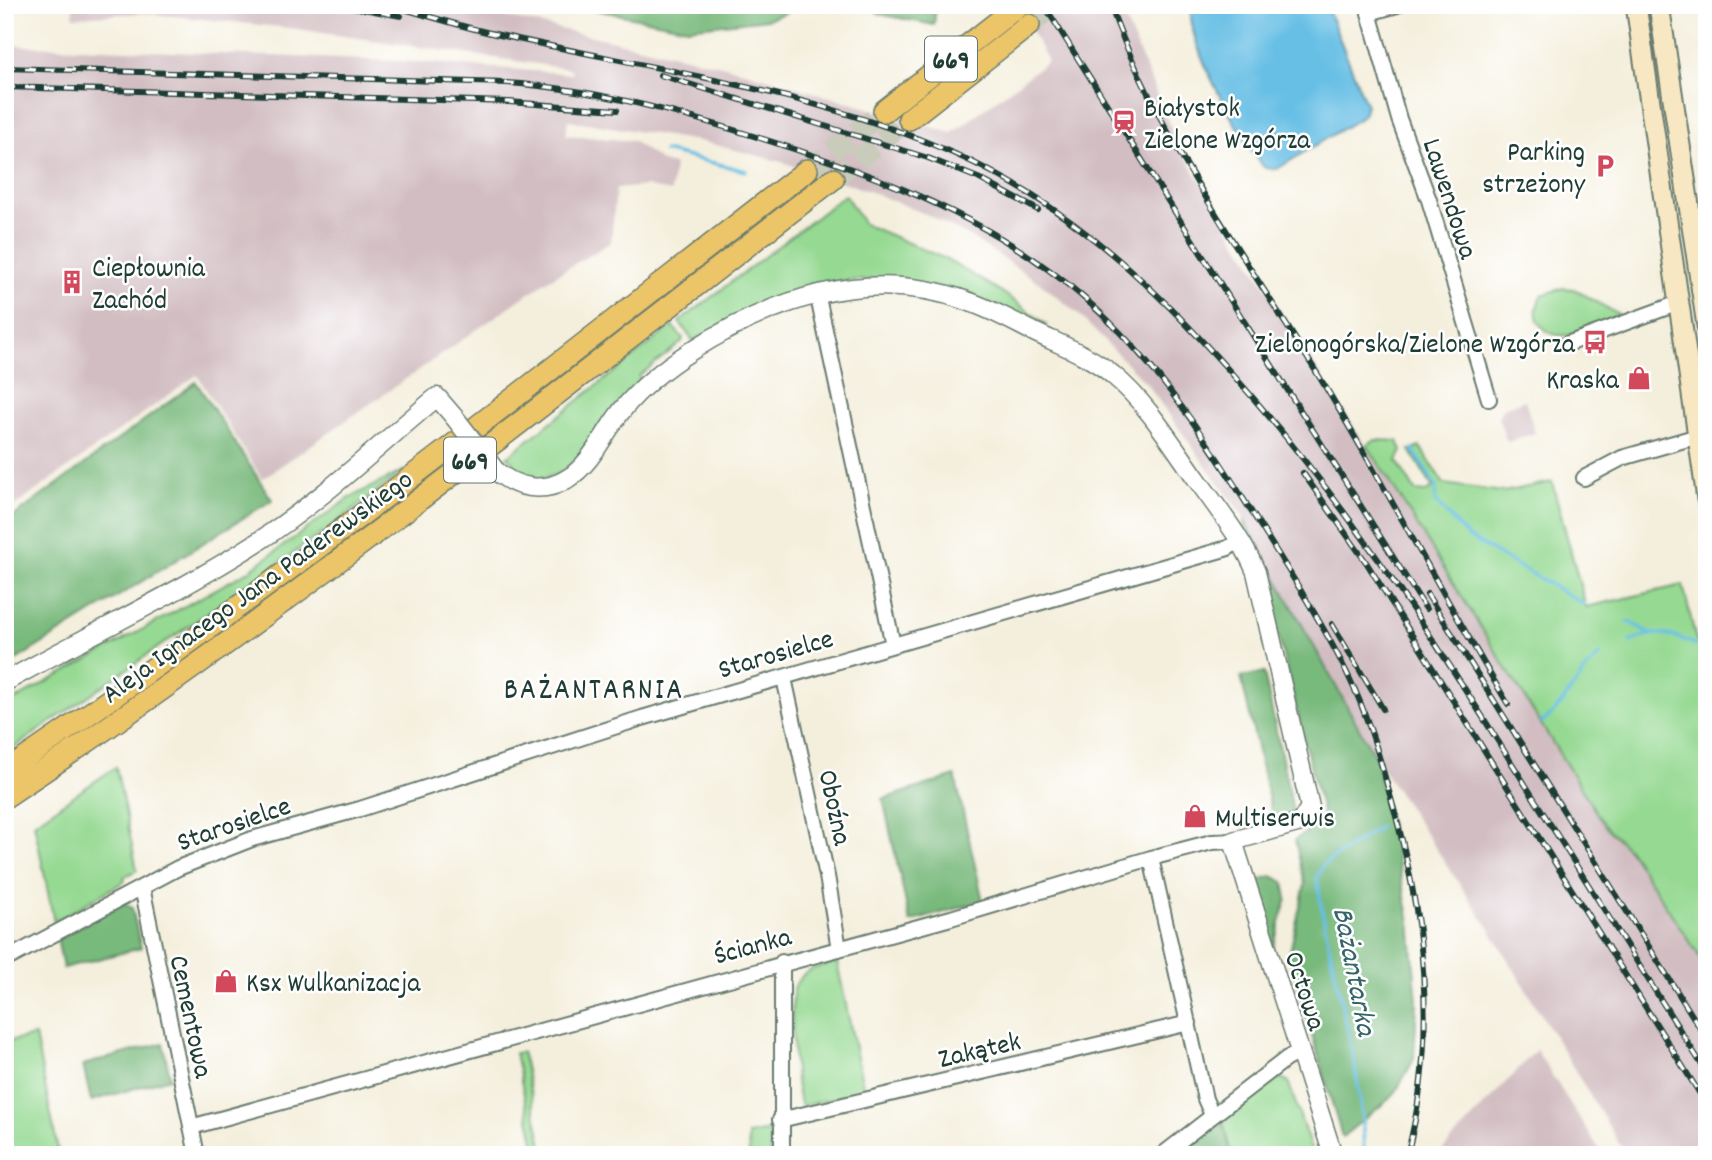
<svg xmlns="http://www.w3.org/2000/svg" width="1712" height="1160" font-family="Dekko,sans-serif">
  <rect width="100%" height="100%" fill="#fff"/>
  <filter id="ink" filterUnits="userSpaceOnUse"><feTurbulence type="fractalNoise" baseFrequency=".0143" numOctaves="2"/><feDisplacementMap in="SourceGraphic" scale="14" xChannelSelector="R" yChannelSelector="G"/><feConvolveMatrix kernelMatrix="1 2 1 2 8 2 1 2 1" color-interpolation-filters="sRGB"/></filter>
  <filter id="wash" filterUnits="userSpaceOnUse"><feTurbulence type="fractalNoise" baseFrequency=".00686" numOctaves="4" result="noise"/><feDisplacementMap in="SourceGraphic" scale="28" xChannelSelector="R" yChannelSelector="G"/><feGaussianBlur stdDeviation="1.57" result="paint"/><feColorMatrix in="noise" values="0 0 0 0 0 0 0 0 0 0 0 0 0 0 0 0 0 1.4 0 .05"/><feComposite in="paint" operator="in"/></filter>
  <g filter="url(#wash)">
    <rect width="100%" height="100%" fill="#f4efdd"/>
    <path fill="#d2bec2" d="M 72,5 L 453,5 L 725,66 L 952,133 L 1048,61 L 1017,5 L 1119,5 L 1178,144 L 1239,244 L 1604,825 L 1629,850 L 1707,968 L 1707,1155 L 1626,1155 L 1491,931 L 1376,759 L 1242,515 L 1146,383 L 1079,315 L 1044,286 L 974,239 L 928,215 L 866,190 L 782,162 L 704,142 L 568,120 L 566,135 L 633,141 L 662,162 L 674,165 L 671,192 L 646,186 L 616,189 L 611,242 L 548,280 L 262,479 L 197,375 L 5,513 L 5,45 L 417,62 L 573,74 L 571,69 L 289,28 L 143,13 L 74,17 Z
      M 1525,400 L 1535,433 L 1507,442 L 1498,417 L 1503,408 Z
      M 1536,1050 L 1603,1155 L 1438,1155 Z"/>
    <path fill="#95d992" stroke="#5a8b63" stroke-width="2" d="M 845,195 L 864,224 L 943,258 L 1002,292 L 1046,324 L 1038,325 L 890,279 L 842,281 L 793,292 L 753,308 L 693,341 L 679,322 Z
      M 1563,288 L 1574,289 L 1619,315 C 1596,324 1557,352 1539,322 C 1534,313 1537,304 1542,295 Z
      M 672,326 L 683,338 L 682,342 L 639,376 L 641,379 C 628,394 614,408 602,424 C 575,461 559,494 509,470 L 514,462 L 507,457 Z
      M 1374,440 L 1398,441 L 1402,451 L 1397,461 L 1415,491 L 1426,492 L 1433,488 L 1410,450 L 1420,447 L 1444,484 L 1503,492 L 1552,482 L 1586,607 L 1683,585 L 1696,640 L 1707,639 L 1707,968 L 1629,850 L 1604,825 L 1367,445 Z
      M 405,470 L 331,527 L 5,754 L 5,705 L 247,572 L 351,497 Z
      M 116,767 L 137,870 L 124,877 L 125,881 L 54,922 L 34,823 Z
      M 837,962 L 864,1091 L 802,1106 C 794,1096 789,1000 795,986 C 802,969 822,966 837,962 Z
      M 35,1036 L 59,1155 L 5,1155 L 5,1042 Z
      M 522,1052 L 544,1155 L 537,1155 L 515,1053 Z
      M 1278,1077 L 1288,1081 L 1313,1155 L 1231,1155 L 1223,1121 Z
      M 769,1131 L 771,1155 L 749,1155 L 748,1135 Z"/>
    <path fill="#78b97c" stroke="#4c7b58" stroke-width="2" d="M 570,5 L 806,5 L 768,19 L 688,28 Z
      M 867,5 L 936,5 L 934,25 L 879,14 Z
      M 196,382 L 272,500 L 5,667 L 5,523 Z
      M 1245,521 L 1376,759 L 1410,921 L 1417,1002 L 1414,1059 L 1394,1095 L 1342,1137 L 1289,956 L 1305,884 L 1295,840 L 1324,820 L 1262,571 L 1253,549 L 1255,547 L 1243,528 Z
      M 1264,673 L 1294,816 L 1274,822 L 1241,677 Z
      M 955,776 L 983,901 L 910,922 L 883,799 Z
      M 1272,876 L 1284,882 L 1287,898 L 1273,948 L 1256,887 L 1262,879 Z
      M 124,903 L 132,908 L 141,948 L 63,968 L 57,938 Z
      M 163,1043 L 170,1078 L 91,1101 L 83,1065 Z
      M 1223,1121 L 1231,1155 L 1179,1155 Z"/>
    <path fill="#68bfe5" stroke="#447e8c" stroke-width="2" d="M 1193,5 L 1326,5 L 1366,104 L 1363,116 L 1277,169 L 1265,168 C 1244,146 1179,31 1193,5 Z"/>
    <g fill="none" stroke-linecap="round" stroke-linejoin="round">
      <path stroke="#68bfe5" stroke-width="3.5" d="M 664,151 L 746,171
        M 1413,449 L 1436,487 L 1435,501 L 1468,537 L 1584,604
        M 1628,621 L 1649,633
        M 1630,642 C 1661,627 1670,635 1700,646
        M 1542,722 C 1564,708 1577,675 1600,655
        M 1364,1155 C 1363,1062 1329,970 1317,878 L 1323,865 L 1380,827"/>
    </g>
  </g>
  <g filter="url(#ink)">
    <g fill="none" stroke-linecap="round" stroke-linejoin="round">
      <path stroke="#c9cbbb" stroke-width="21" stroke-dasharray="21 10" stroke-linecap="butt" d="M 1029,25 L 1054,5
        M 807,170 L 884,111
        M 833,179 L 909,119"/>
      <g stroke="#6a7b6f" stroke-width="18">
        <path id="minor" d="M 1397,5 L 1369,13 L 1399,119 L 1429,200 L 1489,399
          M 817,293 L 893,645
          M 1567,344 L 1679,303
          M 1584,478 L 1622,458 L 1698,436
          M 784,678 L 827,876 L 839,949
          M 1151,858 L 1205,1099 L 1212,1115
          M 142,887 L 197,1155
          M 5,960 L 178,868 L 252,839 L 360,809 L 642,718 L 1228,548 L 1240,540
          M 780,1120 L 1189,1023
          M 191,1127 L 951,918 L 1151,858 L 1212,842 L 1233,841
          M 782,1155 L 782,962
          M 1162,1155 L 1286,1059 L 1299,1052"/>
      </g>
      <g stroke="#6a7b6f" stroke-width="21">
        <path id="tertiary" d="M 495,470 C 515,488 543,494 567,479 C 592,464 605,431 623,409 C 642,386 666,367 691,351 C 774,298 870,266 967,301 C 991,309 1012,321 1034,332 C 1061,345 1091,356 1113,375 C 1147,403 1171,443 1196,478 C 1217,508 1242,538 1256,572 L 1310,807 L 1301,822 L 1233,841 L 1333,1155
          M 5,682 C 88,635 175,595 256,543 C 321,501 378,446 437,397 L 455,418"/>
      </g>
      <g stroke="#6a7b6f" stroke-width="23">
        <path id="secondary" d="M 1636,5 L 1707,499
          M 1659,5 L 1707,326"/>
      </g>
      <g stroke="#6a7b6f" stroke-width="24">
        <path id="primary" d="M 884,111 L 1018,6
          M 909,119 L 1029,25
          M 5,772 C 282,584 543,375 807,170
          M 5,797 C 292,607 561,390 833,179"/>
      </g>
      <use href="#minor" stroke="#fff" stroke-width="14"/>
      <use href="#tertiary" stroke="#fff" stroke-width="18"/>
      <use href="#secondary" stroke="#f7e8c3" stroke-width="19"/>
      <use href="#primary" stroke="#ecc569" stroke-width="21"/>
      <g stroke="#1f3d34" stroke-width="6">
        <path id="rail" d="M 342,5 L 401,16
          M 391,5 C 425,15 460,26 495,34 C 649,69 809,89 955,154 C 1058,200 1140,272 1215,355 C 1328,478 1418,613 1506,754 C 1573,860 1640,967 1707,1073
          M 1044,5 L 1426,609
          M 1110,5 C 1159,140 1245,257 1320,378 C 1385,485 1443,597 1508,704
          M 5,68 L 507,83 C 588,88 670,110 747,134 C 853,167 959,204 1049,270 C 1137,334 1195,421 1251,511 C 1288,570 1326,627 1355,690 C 1370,724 1380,759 1390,795 C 1424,912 1439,1035 1407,1155
          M 660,75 L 928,158 L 978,178 L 1038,210
          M 5,87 L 509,102 L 617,110
          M 1303,473 L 1366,562 L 1707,1105
          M 1427,594 L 1707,1039
          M 1332,624 L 1383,709"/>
      </g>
      <use href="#rail" stroke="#fff" stroke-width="3.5" stroke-dasharray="10" stroke-linecap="butt"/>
      <g stroke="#6a7b6f" stroke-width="21" stroke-linecap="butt">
        <path id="tertiary-bridge" d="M 455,418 L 495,470"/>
      </g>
      <use href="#tertiary-bridge" stroke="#fff" stroke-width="18"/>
    </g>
  </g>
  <defs>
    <g id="station-bare" transform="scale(1.89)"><path d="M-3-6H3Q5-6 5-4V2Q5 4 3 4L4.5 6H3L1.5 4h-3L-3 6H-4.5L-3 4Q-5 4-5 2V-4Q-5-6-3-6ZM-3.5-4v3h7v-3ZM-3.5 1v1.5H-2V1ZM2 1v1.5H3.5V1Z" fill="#d1495b" stroke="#fff" stroke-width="2.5" paint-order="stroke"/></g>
    <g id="parking-bare" transform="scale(1.89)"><path d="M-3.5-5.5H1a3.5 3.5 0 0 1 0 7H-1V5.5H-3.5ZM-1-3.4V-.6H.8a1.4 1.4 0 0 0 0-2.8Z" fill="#d1495b" stroke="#fff" stroke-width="2.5" paint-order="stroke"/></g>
    <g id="building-bare" transform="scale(1.89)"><path d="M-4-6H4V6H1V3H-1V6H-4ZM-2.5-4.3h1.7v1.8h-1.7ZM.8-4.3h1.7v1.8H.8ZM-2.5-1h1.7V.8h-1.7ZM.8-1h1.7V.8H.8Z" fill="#d1495b" stroke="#fff" stroke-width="2.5" paint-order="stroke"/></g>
    <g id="bus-bare" transform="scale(1.89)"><path d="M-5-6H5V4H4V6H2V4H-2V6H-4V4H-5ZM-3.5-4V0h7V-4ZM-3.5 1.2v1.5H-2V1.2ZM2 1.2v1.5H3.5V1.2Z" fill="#d1495b" stroke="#fff" stroke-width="2.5" paint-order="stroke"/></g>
    <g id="shop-bare" transform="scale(1.89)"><path d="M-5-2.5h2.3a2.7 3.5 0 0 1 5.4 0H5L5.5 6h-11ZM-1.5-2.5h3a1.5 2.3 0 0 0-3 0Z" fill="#d1495b" stroke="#fff" stroke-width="2.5" paint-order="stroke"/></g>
  </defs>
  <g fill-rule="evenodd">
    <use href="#station-bare" x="1124" y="122"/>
    <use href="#parking-bare" x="1605" y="166"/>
    <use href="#building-bare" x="72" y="282"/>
    <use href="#bus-bare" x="1595" y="342"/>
    <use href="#shop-bare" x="1639" y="378"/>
    <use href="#shop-bare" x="1195" y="816"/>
    <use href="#shop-bare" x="226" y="981"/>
  </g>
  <g text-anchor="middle" stroke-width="5" stroke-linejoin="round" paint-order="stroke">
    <g fill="#fff" stroke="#627771" stroke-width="2">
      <rect x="925" y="36.5" width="52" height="45" rx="5"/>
      <rect x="444" y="437.5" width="52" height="45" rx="5"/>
    </g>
    <g font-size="26" font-weight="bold" fill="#1f3d34">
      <text x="951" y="68">669</text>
      <text x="470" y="469">669</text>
    </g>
    <g font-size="28" fill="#1f3d34" stroke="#fff" text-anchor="start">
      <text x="1144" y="116">Białystok<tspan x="1144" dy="32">Zielone Wzgórza</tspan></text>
      <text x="1585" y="160" text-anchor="end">Parking<tspan x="1585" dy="32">strzeżony</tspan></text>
      <text x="92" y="276">Ciepłownia<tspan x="92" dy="32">Zachód</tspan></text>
      <text x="1575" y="352" text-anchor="end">Zielonogórska/Zielone Wzgórza</text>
      <text x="1619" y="388" text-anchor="end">Kraska</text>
      <text x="1215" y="826">Multiserwis</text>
      <text x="246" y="991">Ksx Wulkanizacja</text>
    </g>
    <g font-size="28" fill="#1f3d34" stroke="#fff">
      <text transform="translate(1452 198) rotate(72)" y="10">Lawendowa</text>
      <text transform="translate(256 585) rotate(-36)" y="10">Aleja Ignacego Jana Paderewskiego</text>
      <text transform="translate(775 652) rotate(-16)" y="10">Starosielce</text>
      <text transform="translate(837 807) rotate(78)" y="10">Oboźna</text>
      <text transform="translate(233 822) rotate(-19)" y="10">Starosielce</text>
      <text transform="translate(752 944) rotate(-15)" y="10">Ścianka</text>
      <text transform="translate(1307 990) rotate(72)" y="10">Octowa</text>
      <text transform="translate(193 1016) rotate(78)" y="10">Cementowa</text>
      <text transform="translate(979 1048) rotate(-13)" y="10">Zakątek</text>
    </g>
    <g font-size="30" letter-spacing="2" fill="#1f3d34" stroke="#fff">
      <text x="594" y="698">BAŻANTARNIA</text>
    </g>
    <g font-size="30" font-style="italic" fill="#356469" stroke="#fff">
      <text transform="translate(1356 971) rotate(79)" y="10">Bażantarka</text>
    </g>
  </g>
  <rect width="1712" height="1160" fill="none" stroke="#fff" stroke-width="28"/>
</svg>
